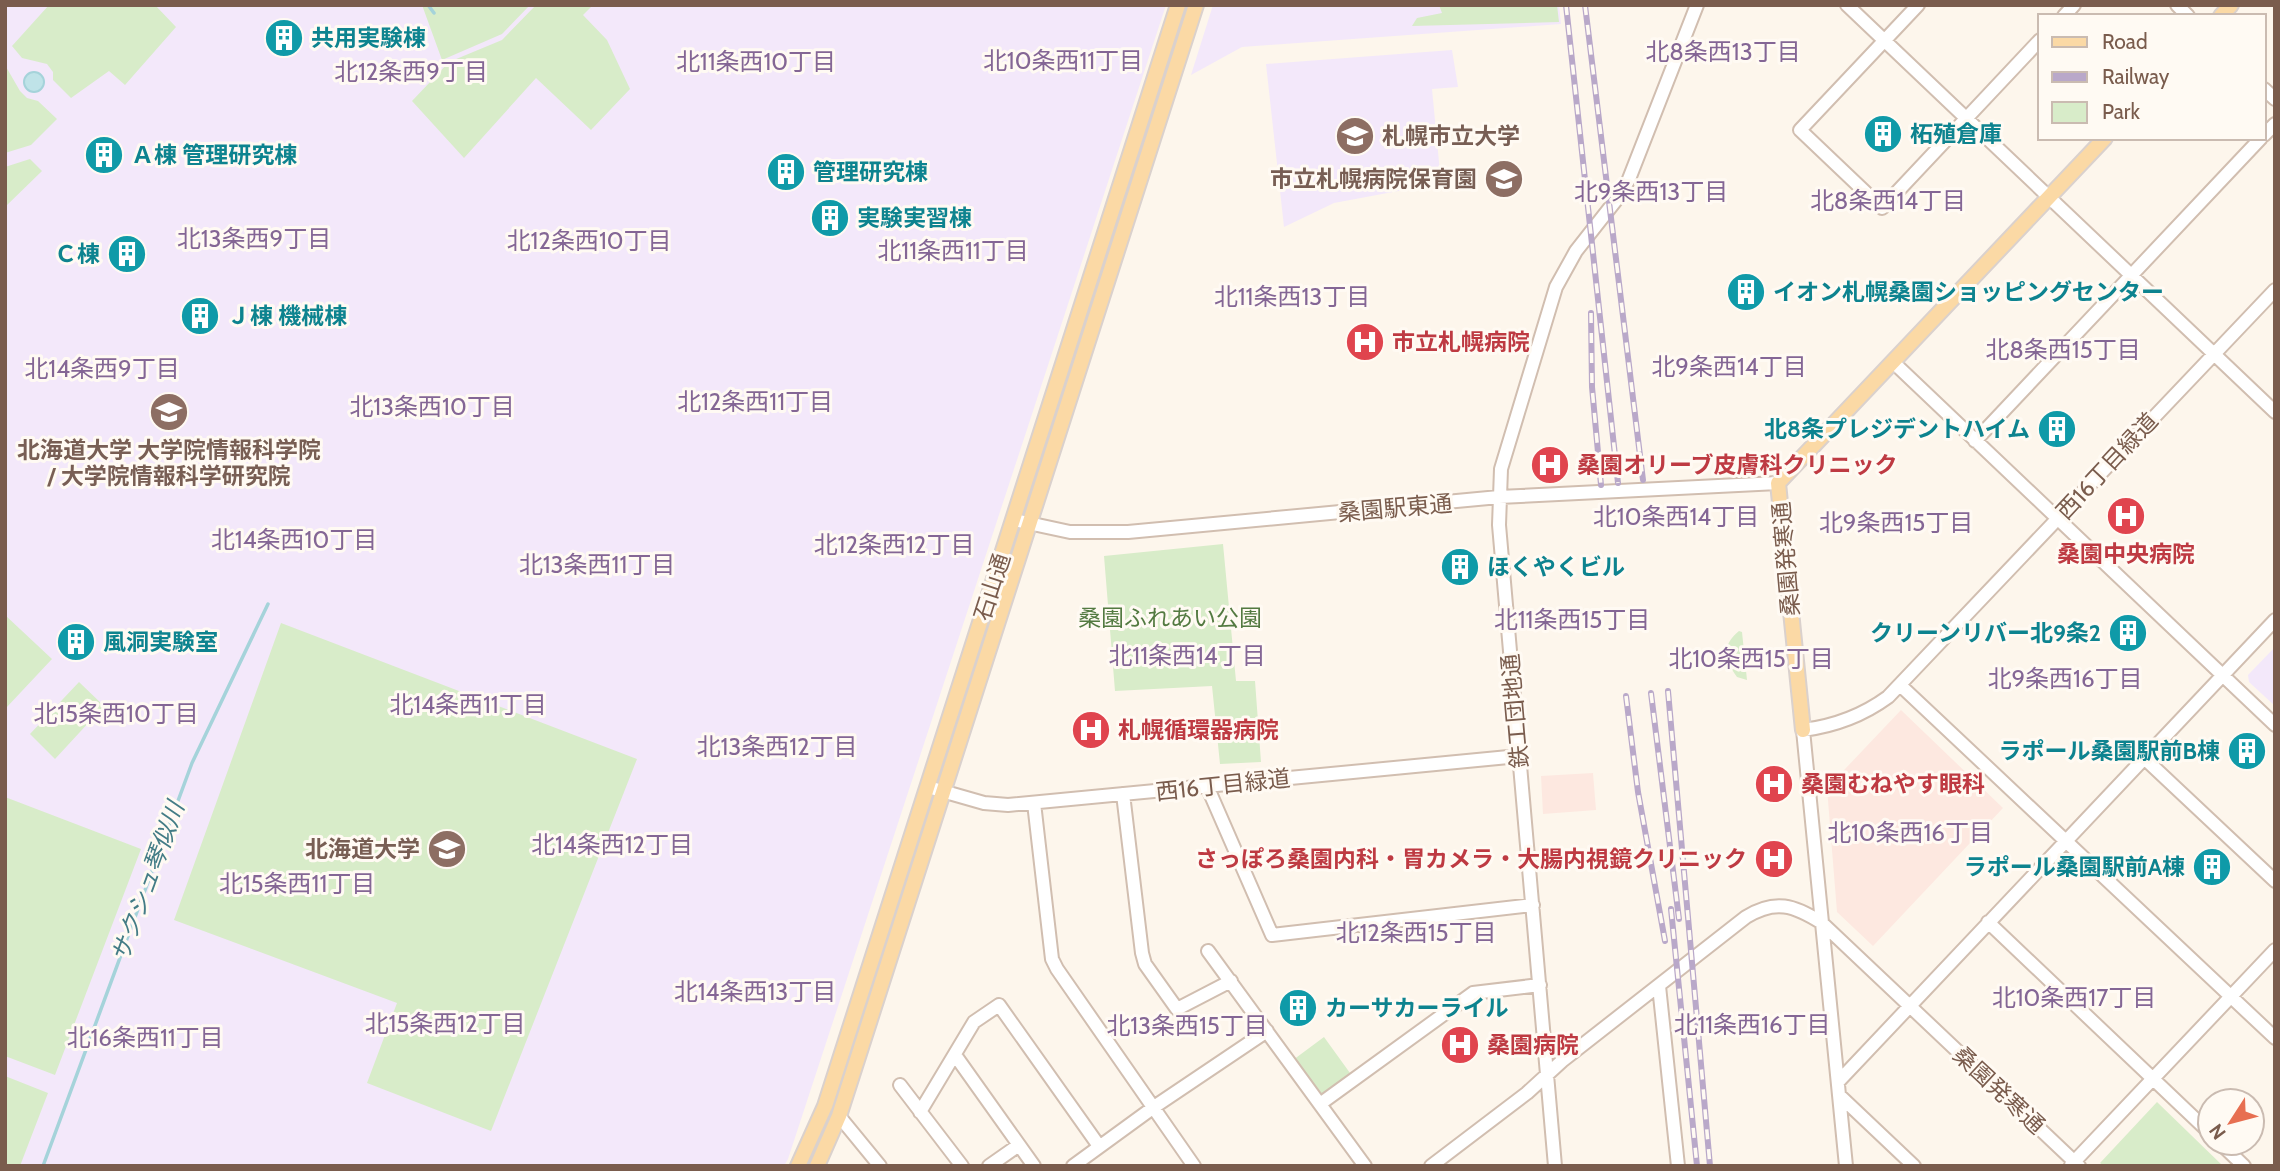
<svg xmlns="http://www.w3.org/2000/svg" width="2280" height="1171" font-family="Cabin,'Noto Sans JP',sans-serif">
  <rect width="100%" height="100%" fill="#fdf6ec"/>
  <path fill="#fde8e0" d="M 1901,710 L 2003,808 L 1873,946 L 1837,912 L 1827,788 Z
    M 1593,773 L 1596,810 L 1543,814 L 1541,776 Z"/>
  <path fill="#f3e8fa" d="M 5,5 L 1166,5 L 788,1159 L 784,1166 L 5,1166 Z
    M 1213,5 L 1559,5 L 1561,24 L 1242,47 L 1191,75 Z
    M 1452,50 L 1458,87 L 1432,89 L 1441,183 L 1334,203 L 1284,227 L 1266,64 Z
    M 2275,647 L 2275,706 L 2249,682 L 2248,675 Z"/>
  <path fill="#d8ecc9" d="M 49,5 L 155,5 L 176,27 L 125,85 L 109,71 L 71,98 L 53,80 L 53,72 L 47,64 L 22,58 L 12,46 Z
    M 422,5 L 530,5 L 502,34 L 442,60 Z
    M 536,5 L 593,5 L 583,15 L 607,40 L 630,89 L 591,130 L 536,78 L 464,158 L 412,101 L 449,62 L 502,40 Z
    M 1439,5 L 1557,5 L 1559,22 L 1412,26 L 1417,18 L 1442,13 Z
    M 5,65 L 20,91 L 27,98 L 38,101 L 57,119 L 31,145 L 5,153 Z
    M 30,159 L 42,171 L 5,207 L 5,167 Z
    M 1223,544 L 1236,681 L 1255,681 L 1261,762 L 1220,764 L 1212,686 L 1115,691 L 1104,556 Z
    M 5,615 L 52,659 L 6,708 L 5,707 Z
    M 281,623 L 637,759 L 491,1131 L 367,1083 L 397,1003 L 174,920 Z
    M 1739,631 L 1742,632 L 1747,680 L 1737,677 C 1725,660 1720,647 1739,631 Z
    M 79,682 L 104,706 L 55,759 L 30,734 Z
    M 5,797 L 141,849 L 55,1075 L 5,1056 Z
    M 1324,1037 L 1350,1073 L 1323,1094 L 1319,1093 L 1293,1060 Z
    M 5,1076 L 48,1093 L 20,1166 L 5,1166 Z
    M 2157,1102 L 2223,1166 L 2104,1166 L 2100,1163 Z"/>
  <path fill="#bfe3e8" stroke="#a5d3da" stroke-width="2" d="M24 82a10 10 0 1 1 20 0a10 10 0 1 1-20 0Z"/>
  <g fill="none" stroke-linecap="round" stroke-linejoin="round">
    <path stroke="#a5d3da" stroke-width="3.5" d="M 428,5 L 434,13
      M 43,1166 L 192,763 L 268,604"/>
    <g stroke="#d1beb0" stroke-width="16">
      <path id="minor" d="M 1847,5 L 2275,412
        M 1918,5 L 1800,130 L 1882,208 L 2040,40
        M 2177,5 L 2188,16
        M 2064,16 L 2074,5
        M 2264,89 L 2275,99
        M 2264,135 L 2275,124
        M 1893,362 L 2275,725
        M 1975,441 L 2261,138
        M 1014,520 L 1070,532 L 1128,532 L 1499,497 L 1778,483
        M 1900,685 L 2275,1038
        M 2144,758 L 2275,881
        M 1207,786 L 1272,935 L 1533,905
        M 928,787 L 984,803 L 1008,805 L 1519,756
        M 1123,794 L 1142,953 L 1145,964 L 1177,1009 L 1231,981
        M 1034,803 L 1052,959 L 1057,969 L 1194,1166
        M 1988,922 L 2210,1133
        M 1208,951 L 1365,1166
        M 1659,986 L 1678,1166
        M 955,1055 L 1034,1166
        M 1838,1082 L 2275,620
        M 900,1085 L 962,1166
        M 1839,1095 L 1914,1166
        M 1320,1104 L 1473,993 L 1540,985
        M 920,1112 L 974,1022 L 999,1005 L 1099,1146
        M 839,1116 L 880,1166
        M 2220,1143 L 2244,1166
        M 2071,1165 L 2275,950
        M 989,1166 L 1019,1145
        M 1073,1166 L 1154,1107 L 1267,1031
        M 1431,1166 L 1527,1093 L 1562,1061 L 1746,917 C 1775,899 1794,905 1822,923 L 2079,1166
        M 1555,1166 L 1499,525 L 1501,469 L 1556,287 L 1576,251 L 1620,195 L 1629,179 L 1697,5
        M 1846,1166 L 1803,730 C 1835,726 1862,716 1888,697 L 2275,290"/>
    </g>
    <g stroke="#dad1cd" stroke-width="18">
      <path id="major" d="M 2221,16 L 2231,5
        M 1803,730 L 1778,483 L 2105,138
        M 798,1166 L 825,1106 L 1178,5
        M 817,1166 L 839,1116 L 1196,5"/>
    </g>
    <use href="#minor" stroke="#fff" stroke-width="12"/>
    <use href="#major" stroke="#fbd9a5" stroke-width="14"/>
    <g stroke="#b9a8c9" stroke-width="6">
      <path id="rail" d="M 1566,5 L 1618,483
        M 1585,5 L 1643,480
        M 1591,313 L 1592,387 L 1601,485
        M 1668,691 L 1710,1166
        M 1651,693 L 1679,919
        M 1626,696 L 1638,792 L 1665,941
        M 1671,909 L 1697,1166"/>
    </g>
    <use href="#rail" stroke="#fffaf3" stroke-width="3.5" stroke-dasharray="10" stroke-linecap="butt"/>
  </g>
  <defs>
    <g id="building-disc" transform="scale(2.0125)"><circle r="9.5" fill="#0f9aa8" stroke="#fffaf3"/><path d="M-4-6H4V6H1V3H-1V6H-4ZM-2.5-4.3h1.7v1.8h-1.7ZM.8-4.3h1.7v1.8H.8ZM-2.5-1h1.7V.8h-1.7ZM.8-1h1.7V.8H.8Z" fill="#fff"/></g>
    <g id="school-disc" transform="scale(2.0125)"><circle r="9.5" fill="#8d6e63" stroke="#fffaf3"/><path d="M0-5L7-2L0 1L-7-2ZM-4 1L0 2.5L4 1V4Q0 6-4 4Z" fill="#fff"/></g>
    <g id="hospital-disc" transform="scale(2.0125)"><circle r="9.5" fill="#e0444e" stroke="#fffaf3"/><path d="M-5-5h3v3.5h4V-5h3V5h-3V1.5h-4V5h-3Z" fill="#fff"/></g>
    <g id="university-disc" transform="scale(2.0125)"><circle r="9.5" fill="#8d6e63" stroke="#fffaf3"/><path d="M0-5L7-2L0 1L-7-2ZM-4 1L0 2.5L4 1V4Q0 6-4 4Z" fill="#fff"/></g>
  </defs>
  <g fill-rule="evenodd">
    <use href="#building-disc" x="284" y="38"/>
    <use href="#building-disc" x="1883" y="134"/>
    <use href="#school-disc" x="1355" y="136"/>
    <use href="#building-disc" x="104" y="155"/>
    <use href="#building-disc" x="786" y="172"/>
    <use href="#school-disc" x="1504" y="179"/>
    <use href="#building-disc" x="830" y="218"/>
    <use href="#building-disc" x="127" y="254"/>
    <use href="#building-disc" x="1746" y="292"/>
    <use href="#building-disc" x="200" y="316"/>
    <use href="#hospital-disc" x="1365" y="342"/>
    <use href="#university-disc" x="169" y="412"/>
    <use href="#building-disc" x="2057" y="429"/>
    <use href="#hospital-disc" x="1550" y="465"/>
    <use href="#hospital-disc" x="2126" y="516"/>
    <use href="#building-disc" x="1460" y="567"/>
    <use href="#building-disc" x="2128" y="633"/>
    <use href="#building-disc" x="76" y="642"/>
    <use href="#hospital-disc" x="1091" y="730"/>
    <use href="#building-disc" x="2247" y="751"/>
    <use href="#hospital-disc" x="1774" y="784"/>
    <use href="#university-disc" x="447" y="849"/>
    <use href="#hospital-disc" x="1774" y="859"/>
    <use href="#building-disc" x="2212" y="867"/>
    <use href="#building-disc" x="1298" y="1008"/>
    <use href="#hospital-disc" x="1460" y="1045"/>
  </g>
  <g text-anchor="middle" stroke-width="6" stroke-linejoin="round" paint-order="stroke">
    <g font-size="23" font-weight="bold" fill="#0d838f" stroke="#fffaf3" text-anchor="start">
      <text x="311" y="46">共用実験棟</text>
      <text x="1910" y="142">柘殖倉庫</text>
      <text x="131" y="163">Ａ棟 管理研究棟</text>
      <text x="813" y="180">管理研究棟</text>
      <text x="857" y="226">実験実習棟</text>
      <text x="100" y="262" text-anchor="end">Ｃ棟</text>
      <text x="1773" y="300">イオン札幌桑園ショッピングセンター</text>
      <text x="227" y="324">Ｊ棟 機械棟</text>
      <text x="2030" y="437" text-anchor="end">北8条プレジデントハイム</text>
      <text x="1487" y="575">ほくやくビル</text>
      <text x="2101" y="641" text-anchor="end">クリーンリバー北9条2</text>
      <text x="103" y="650">風洞実験室</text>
      <text x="2220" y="759" text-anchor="end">ラポール桑園駅前B棟</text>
      <text x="2185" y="875" text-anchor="end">ラポール桑園駅前A棟</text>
      <text x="1325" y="1016">カーサカーライル</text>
    </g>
    <g font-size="23" font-weight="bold" fill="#785e54" stroke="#fffaf3" text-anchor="end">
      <text x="1382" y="144" text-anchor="start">札幌市立大学</text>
      <text x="1477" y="187">市立札幌病院保育園</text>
      <text x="169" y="458" text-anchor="middle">北海道大学 大学院情報科学院<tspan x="169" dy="26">/ 大学院情報科学研究院</tspan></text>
      <text x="420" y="857">北海道大学</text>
    </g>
    <g font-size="23" font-weight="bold" fill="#be3a42" stroke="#fffaf3" text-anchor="start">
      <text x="1392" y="350">市立札幌病院</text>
      <text x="1577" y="473">桑園オリーブ皮膚科クリニック</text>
      <text x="2126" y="562" text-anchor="middle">桑園中央病院</text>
      <text x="1118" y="738">札幌循環器病院</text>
      <text x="1801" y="792">桑園むねやす眼科</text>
      <text x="1747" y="867" text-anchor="end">さっぽろ桑園内科・胃カメラ・大腸内視鏡クリニック</text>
      <text x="1487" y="1053">桑園病院</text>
    </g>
    <g font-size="23" fill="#7a5c4d" stroke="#fffaf3">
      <text transform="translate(2107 466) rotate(-47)" y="8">西16丁目緑道</text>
      <text transform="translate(1395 508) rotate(-5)" y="8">桑園駅東通</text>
      <text transform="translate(1786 559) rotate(-95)" y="8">桑園発寒通</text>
      <text transform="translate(992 587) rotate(-72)" y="8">石山通</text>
      <text transform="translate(1515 711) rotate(-95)" y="8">鉄工団地通</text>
      <text transform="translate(1223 785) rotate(-6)" y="8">西16丁目緑道</text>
      <text transform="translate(1999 1090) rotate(43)" y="8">桑園発寒通</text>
    </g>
    <g font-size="23" fill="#537a41" stroke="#fffaf3">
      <text x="1170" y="626">桑園ふれあい公園</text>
    </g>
    <g font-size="24" fill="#846695" stroke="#fffaf3">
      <text x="1723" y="60">北8条西13丁目</text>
      <text x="1063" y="69">北10条西11丁目</text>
      <text x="756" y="70">北11条西10丁目</text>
      <text x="411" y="80">北12条西9丁目</text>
      <text x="1651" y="200">北9条西13丁目</text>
      <text x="1888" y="209">北8条西14丁目</text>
      <text x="254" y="247">北13条西9丁目</text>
      <text x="589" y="249">北12条西10丁目</text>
      <text x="953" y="259">北11条西11丁目</text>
      <text x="1292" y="305">北11条西13丁目</text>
      <text x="2063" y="358">北8条西15丁目</text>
      <text x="1729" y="375">北9条西14丁目</text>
      <text x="102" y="377">北14条西9丁目</text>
      <text x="755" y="410">北12条西11丁目</text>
      <text x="432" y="415">北13条西10丁目</text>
      <text x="1676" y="525">北10条西14丁目</text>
      <text x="1896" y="531">北9条西15丁目</text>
      <text x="294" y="548">北14条西10丁目</text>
      <text x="894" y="553">北12条西12丁目</text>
      <text x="597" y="573">北13条西11丁目</text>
      <text x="1572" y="628">北11条西15丁目</text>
      <text x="1187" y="664">北11条西14丁目</text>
      <text x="1751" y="667">北10条西15丁目</text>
      <text x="2065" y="687">北9条西16丁目</text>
      <text x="468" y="713">北14条西11丁目</text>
      <text x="116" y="722">北15条西10丁目</text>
      <text x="777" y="755">北13条西12丁目</text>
      <text x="1910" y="841">北10条西16丁目</text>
      <text x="612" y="853">北14条西12丁目</text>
      <text x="297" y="892">北15条西11丁目</text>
      <text x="1416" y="941">北12条西15丁目</text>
      <text x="755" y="1000">北14条西13丁目</text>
      <text x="2074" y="1006">北10条西17丁目</text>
      <text x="445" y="1032">北15条西12丁目</text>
      <text x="1752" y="1033">北11条西16丁目</text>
      <text x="1187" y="1034">北13条西15丁目</text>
      <text x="145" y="1046">北16条西11丁目</text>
    </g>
    <g font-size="24" font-style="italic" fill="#437c86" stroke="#fffaf3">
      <text transform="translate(148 882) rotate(-70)" y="8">サクシュ琴似川</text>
    </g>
  </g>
  <rect width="2280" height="1171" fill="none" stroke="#7a5c4d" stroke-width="14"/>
  <rect x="2038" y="14" width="228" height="126" fill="#fffaf3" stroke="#cabbb1" stroke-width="2"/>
  <rect x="2052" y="37" width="35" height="10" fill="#fbd9a5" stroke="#cabbb1" stroke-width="2"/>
  <text x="2102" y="49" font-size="21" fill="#7a5c4d">Road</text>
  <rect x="2052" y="72" width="35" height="10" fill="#b9a8c9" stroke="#cabbb1" stroke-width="2"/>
  <text x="2102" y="84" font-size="21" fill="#7a5c4d">Railway</text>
  <rect x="2052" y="102" width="35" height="21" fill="#d8ecc9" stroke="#cabbb1" stroke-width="2"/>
  <text x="2102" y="119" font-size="21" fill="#7a5c4d">Park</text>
  <g transform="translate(2231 1122) rotate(234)"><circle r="33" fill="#fffaf3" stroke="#cabbb1" stroke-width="2"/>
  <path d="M0-5L12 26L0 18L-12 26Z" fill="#e76f51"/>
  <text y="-10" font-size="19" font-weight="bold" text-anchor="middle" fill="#7a5c4d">N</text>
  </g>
</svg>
